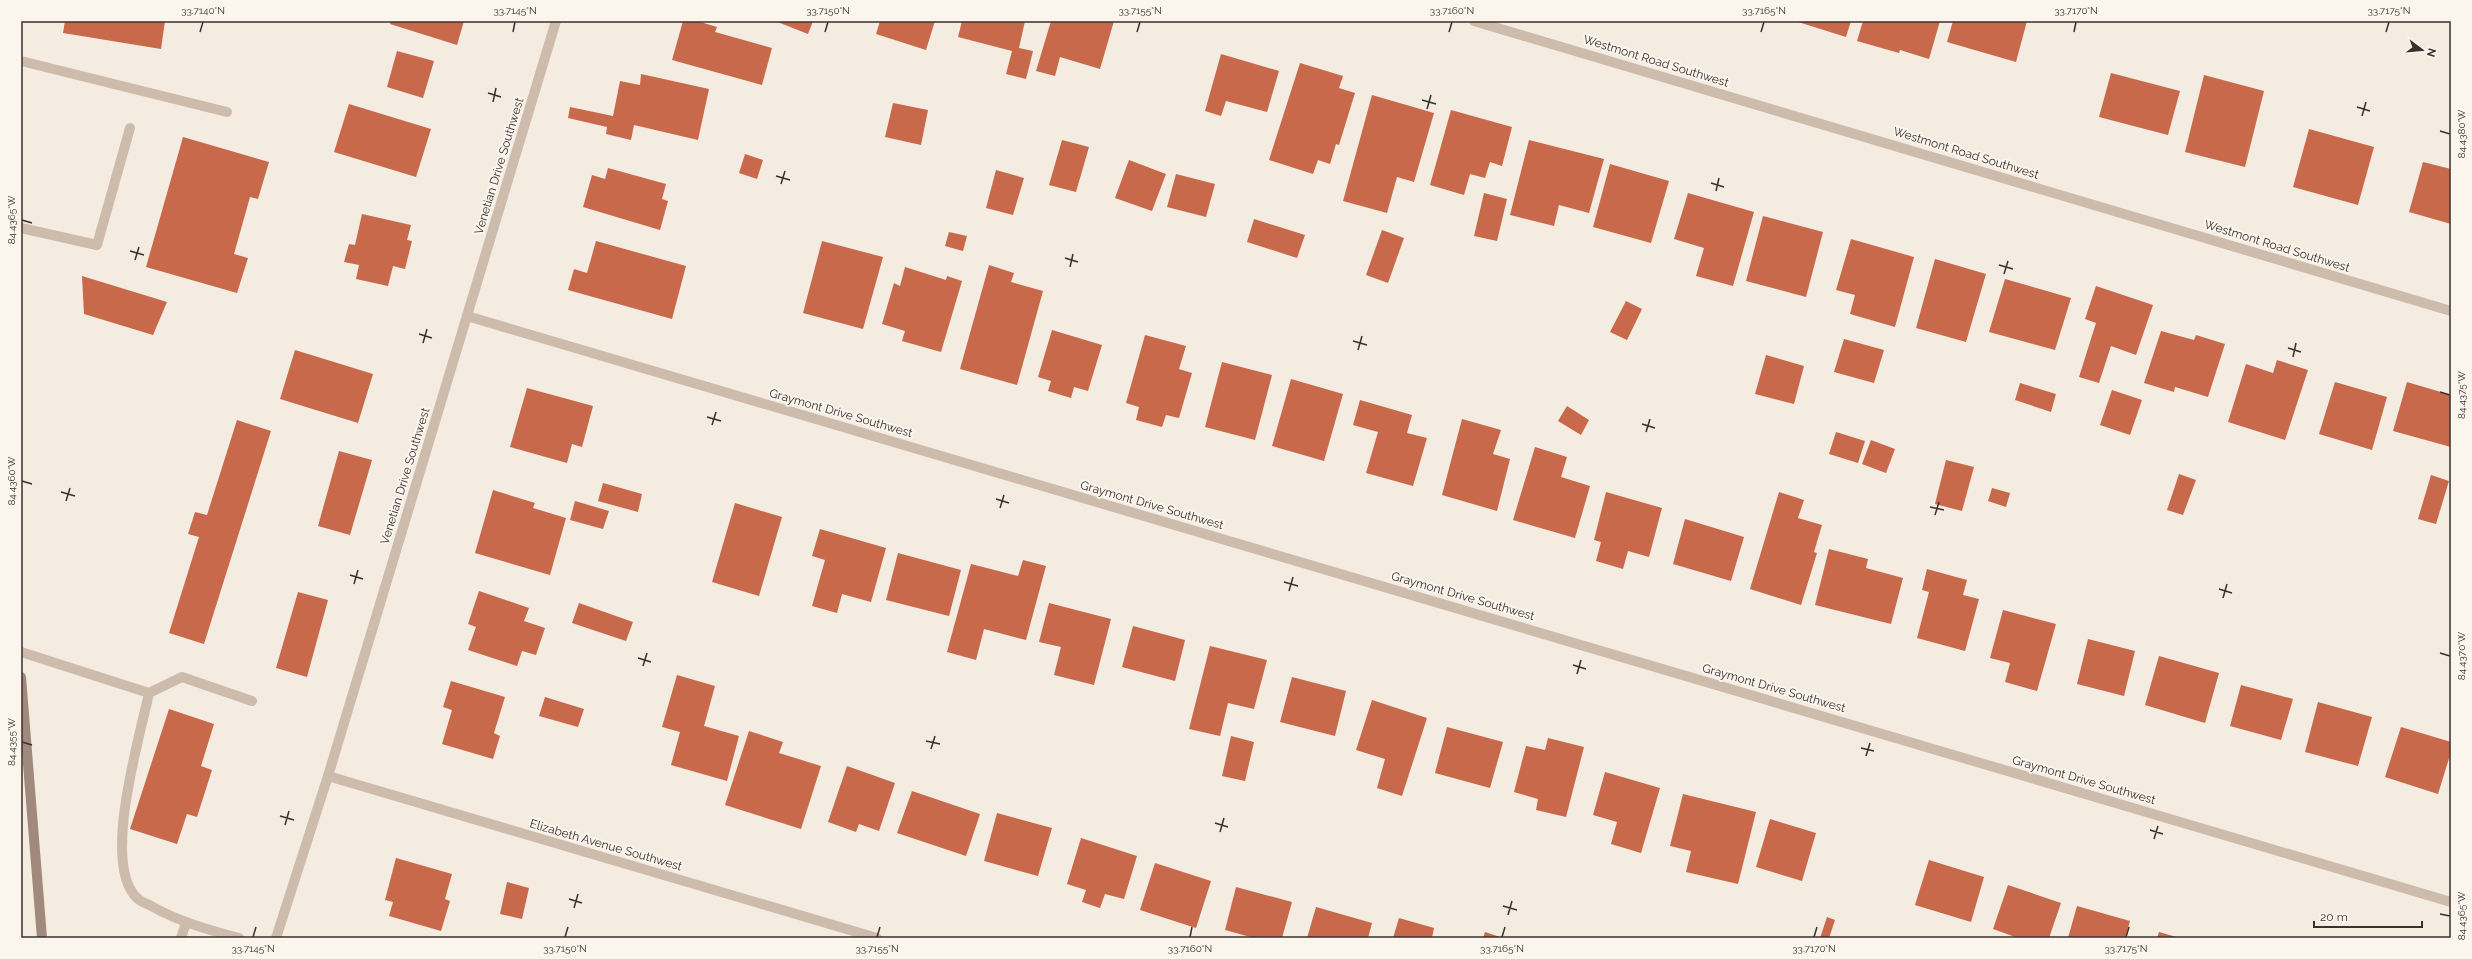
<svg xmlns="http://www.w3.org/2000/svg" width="2472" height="959" font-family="Raleway,sans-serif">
  <rect width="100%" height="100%" fill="#f4ebe1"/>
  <path fill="#c8694b" d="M 65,21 L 165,21 L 161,49 L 63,33 Z
    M 391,21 L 464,21 L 457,45 L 390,24 Z
    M 683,21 L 697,21 L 717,27 L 715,32 L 772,48 L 762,85 L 672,60 Z
    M 775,21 L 813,21 L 808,34 Z
    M 880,21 L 935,21 L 926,50 L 876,34 Z
    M 962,21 L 1025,21 L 1019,48 L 1033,51 L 1026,79 L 1006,74 L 1012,51 L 958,37 Z
    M 1051,21 L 1114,21 L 1100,69 L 1060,57 L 1055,76 L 1036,71 Z
    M 1795,21 L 1851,21 L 1846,37 Z
    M 1863,21 L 1940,21 L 1929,59 L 1900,50 L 1899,53 L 1857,41 Z
    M 1953,21 L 2027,21 L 2016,62 L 1947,42 Z
    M 397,51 L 434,61 L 423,98 L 387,87 Z
    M 1221,54 L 1279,71 L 1267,112 L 1226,101 L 1221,116 L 1205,111 Z
    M 1300,63 L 1343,76 L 1339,88 L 1355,93 L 1339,145 L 1336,144 L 1330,164 L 1318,160 L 1313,174 L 1269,160 Z
    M 2111,73 L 2180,91 L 2168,135 L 2099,117 Z
    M 641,74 L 709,89 L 698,140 L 634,125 L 631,140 L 606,134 L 607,127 L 568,118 L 570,107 L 613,116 L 620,81 L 640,85 Z
    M 2204,75 L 2264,91 L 2245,167 L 2185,152 Z
    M 1372,95 L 1434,113 L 1414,182 L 1397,177 L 1387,213 L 1343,201 Z
    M 893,103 L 928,110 L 921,145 L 885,137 Z
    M 349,104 L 431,129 L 416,177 L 334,152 Z
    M 1451,110 L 1512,127 L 1502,166 L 1490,162 L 1485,178 L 1470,174 L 1464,195 L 1430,185 Z
    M 2309,129 L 2374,147 L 2358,205 L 2293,187 Z
    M 183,137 L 269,162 L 258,199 L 250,197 L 234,254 L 248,258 L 237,293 L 146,267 Z
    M 1062,140 L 1089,147 L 1076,192 L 1049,185 Z
    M 1529,140 L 1604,159 L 1589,213 L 1559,205 L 1554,226 L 1510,215 Z
    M 745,154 L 763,160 L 757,179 L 739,173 Z
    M 1129,160 L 1166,174 L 1152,211 L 1115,198 Z
    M 2423,162 L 2451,169 L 2451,224 L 2409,212 Z
    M 1610,164 L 1669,181 L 1651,243 L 1593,227 Z
    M 608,168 L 666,184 L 662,199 L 668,201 L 660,230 L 583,207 L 592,175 L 605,179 Z
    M 996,170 L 1024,178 L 1013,215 L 986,208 Z
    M 1176,174 L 1215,184 L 1206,217 L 1167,207 Z
    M 1484,193 L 1507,199 L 1497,241 L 1474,236 Z
    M 1688,193 L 1754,212 L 1733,286 L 1696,276 L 1704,248 L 1674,239 Z
    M 362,214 L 411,225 L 407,240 L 412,241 L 405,269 L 393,266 L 388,286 L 356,279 L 359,265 L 344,262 L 349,244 L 355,245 Z
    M 1763,216 L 1823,232 L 1806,297 L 1746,281 Z
    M 1254,219 L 1305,235 L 1297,258 L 1247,242 Z
    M 1382,230 L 1404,238 L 1388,283 L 1366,275 Z
    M 949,232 L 967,236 L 963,251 L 945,246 Z
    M 1851,239 L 1914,257 L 1895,327 L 1850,314 L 1855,295 L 1836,290 Z
    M 596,241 L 686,266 L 672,319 L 568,290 L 574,269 L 587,273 Z
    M 822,241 L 883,257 L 863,329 L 803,313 Z
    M 1935,259 L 1986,274 L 1966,342 L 1916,328 Z
    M 989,265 L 1014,273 L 1011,282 L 1043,291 L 1017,385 L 960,369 Z
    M 905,267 L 946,280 L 947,276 L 962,281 L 941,352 L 902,341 L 905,331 L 882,324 L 894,283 L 900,286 Z
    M 82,276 L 167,302 L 153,335 L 84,314 Z
    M 2005,279 L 2071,298 L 2055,350 L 1989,332 Z
    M 2096,286 L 2153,305 L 2136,355 L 2111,346 L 2099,383 L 2079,377 L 2096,323 L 2085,319 Z
    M 1626,301 L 1642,309 L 1627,340 L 1610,332 Z
    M 1052,330 L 1102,345 L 1088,391 L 1074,387 L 1071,398 L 1048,391 L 1051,381 L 1038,377 Z
    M 2161,331 L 2194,340 L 2196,335 L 2225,344 L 2208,397 L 2175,387 L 2174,392 L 2144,383 Z
    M 1145,335 L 1186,346 L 1179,369 L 1192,373 L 1179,418 L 1166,415 L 1162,427 L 1136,420 L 1139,407 L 1126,403 Z
    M 1844,339 L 1884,350 L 1874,383 L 1834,372 Z
    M 295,350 L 373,374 L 358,423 L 280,399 Z
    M 1766,355 L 1804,366 L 1794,404 L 1755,394 Z
    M 2277,360 L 2308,370 L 2285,440 L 2228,422 L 2246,364 L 2273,373 Z
    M 1222,362 L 1272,375 L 1255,440 L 1205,427 Z
    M 1291,379 L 1343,394 L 1324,461 L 1272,446 Z
    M 2335,382 L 2387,397 L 2372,450 L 2319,434 Z
    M 2407,382 L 2451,395 L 2451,447 L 2393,431 Z
    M 2020,383 L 2056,394 L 2051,412 L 2015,400 Z
    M 527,388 L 593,406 L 582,447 L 572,444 L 567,463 L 510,447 Z
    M 2112,390 L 2142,400 L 2130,435 L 2100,425 Z
    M 1360,400 L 1412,415 L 1407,433 L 1427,438 L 1413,486 L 1366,473 L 1378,432 L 1353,425 Z
    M 1567,406 L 1589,420 L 1581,435 L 1558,421 Z
    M 1462,419 L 1501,430 L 1493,454 L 1510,459 L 1497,511 L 1442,495 Z
    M 237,420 L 271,431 L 204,644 L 169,633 L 199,537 L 188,534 L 195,512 L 207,515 Z
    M 1836,432 L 1865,441 L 1858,463 L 1829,454 Z
    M 1871,440 L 1895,449 L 1886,473 L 1862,464 Z
    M 1535,447 L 1567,457 L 1561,477 L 1590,486 L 1575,538 L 1513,520 Z
    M 339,451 L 372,460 L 350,535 L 318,526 Z
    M 1946,460 L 1974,467 L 1962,511 L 1935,504 Z
    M 2179,474 L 2196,480 L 2183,515 L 2167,510 Z
    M 2431,475 L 2449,481 L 2436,524 L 2418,519 Z
    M 603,483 L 642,494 L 638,512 L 598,501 Z
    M 1992,488 L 2010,493 L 2006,507 L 1988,501 Z
    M 493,490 L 535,503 L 533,508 L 566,518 L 550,575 L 475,553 Z
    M 1606,492 L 1662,508 L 1649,557 L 1628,551 L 1623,569 L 1596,561 L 1601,542 L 1594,540 Z
    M 1779,492 L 1804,500 L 1798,518 L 1822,525 L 1814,552 L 1817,553 L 1801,605 L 1750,589 Z
    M 575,501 L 609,511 L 603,529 L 570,520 Z
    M 735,503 L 782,517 L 759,596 L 712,582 Z
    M 1685,519 L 1744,537 L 1731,581 L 1673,564 Z
    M 820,529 L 886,548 L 871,602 L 842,594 L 837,613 L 812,606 L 825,560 L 812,556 Z
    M 1829,549 L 1868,559 L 1866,568 L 1903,578 L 1891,624 L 1815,605 Z
    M 898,553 L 961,570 L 949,616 L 886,600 Z
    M 1023,560 L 1046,566 L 1026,640 L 984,629 L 976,660 L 947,652 L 971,564 L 1018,576 Z
    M 1927,569 L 1967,580 L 1963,595 L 1979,599 L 1965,651 L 1917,638 L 1929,592 L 1922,590 Z
    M 479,591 L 529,608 L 524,621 L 545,628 L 536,655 L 522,651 L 517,666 L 468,650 L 476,627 L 468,624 Z
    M 298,592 L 328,600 L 307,677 L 276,668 Z
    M 579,603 L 633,622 L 626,641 L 572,623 Z
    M 1049,603 L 1111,619 L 1094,685 L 1054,675 L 1061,647 L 1039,642 Z
    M 2003,610 L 2056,624 L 2037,691 L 2005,682 L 2010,663 L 1990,658 Z
    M 1133,626 L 1185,640 L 1175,681 L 1122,667 Z
    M 2088,639 L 2135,651 L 2124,696 L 2077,684 Z
    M 1210,646 L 1267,660 L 1254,709 L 1228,703 L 1220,736 L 1189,729 Z
    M 2159,656 L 2219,673 L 2205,723 L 2145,705 Z
    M 677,675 L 715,686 L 704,726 L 739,736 L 727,781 L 671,765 L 680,732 L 662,727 Z
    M 1292,677 L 1346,691 L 1335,736 L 1280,722 Z
    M 451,681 L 505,697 L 494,733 L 500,736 L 493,759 L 442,744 L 452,710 L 443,707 Z
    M 2241,685 L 2293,699 L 2281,740 L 2230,726 Z
    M 545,697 L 584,709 L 578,727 L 539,716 Z
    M 1372,700 L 1427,718 L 1402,796 L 1377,788 L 1385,759 L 1356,750 Z
    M 2318,702 L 2372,717 L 2358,766 L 2305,752 Z
    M 169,709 L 214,724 L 201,766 L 212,770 L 197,817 L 187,814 L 177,844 L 130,829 Z
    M 1447,727 L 1503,742 L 1490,788 L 1435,773 Z
    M 2401,727 L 2451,742 L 2451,752 L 2438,794 L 2385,777 Z
    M 749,731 L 783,742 L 779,753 L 821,766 L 801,829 L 725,805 Z
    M 1231,736 L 1254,742 L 1245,781 L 1222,776 Z
    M 1548,738 L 1584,747 L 1566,817 L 1536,810 L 1538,799 L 1514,792 L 1526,746 L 1545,750 Z
    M 847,766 L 895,783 L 879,831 L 859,824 L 856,832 L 828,822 Z
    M 1605,772 L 1660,788 L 1641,853 L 1611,844 L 1617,822 L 1593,815 Z
    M 912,791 L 980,814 L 966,856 L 897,833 Z
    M 1683,794 L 1756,812 L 1738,884 L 1686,872 L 1691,851 L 1670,846 Z
    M 997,813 L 1052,828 L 1038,876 L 984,861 Z
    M 1770,819 L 1816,833 L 1802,881 L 1756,867 Z
    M 1081,838 L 1137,856 L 1124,899 L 1105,894 L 1100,908 L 1082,902 L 1086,890 L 1067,884 Z
    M 396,858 L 452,874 L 445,899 L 450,901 L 441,931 L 389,916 L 393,902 L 385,900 Z
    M 1929,860 L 1984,877 L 1971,922 L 1915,905 Z
    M 1155,863 L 1211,881 L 1196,928 L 1140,910 Z
    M 507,882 L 529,888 L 522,919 L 500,914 Z
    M 2008,885 L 2061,903 L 2049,938 L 2018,938 L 1993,929 Z
    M 1236,887 L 1292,902 L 1282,938 L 1254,938 L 1225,930 Z
    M 2077,906 L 2130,921 L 2125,938 L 2068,938 Z
    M 1316,907 L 1372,923 L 1368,938 L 1307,938 Z
    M 1827,917 L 1835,920 L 1829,938 L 1820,938 Z
    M 1399,918 L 1434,928 L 1432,938 L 1393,938 Z
    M 1485,932 L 1503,938 L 1483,938 Z
    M 2159,932 L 2180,938 L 2157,938 Z"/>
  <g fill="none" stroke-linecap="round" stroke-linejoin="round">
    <path stroke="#cdbbac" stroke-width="10" d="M 21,61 L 227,112
      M 21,228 L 97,245 L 130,128
      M 21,652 L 149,693 L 182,677 L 252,701
      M 149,693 C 140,737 101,864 137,898 C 141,902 148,904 153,907 C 180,922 209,930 239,938
      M 181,938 L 186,923"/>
    <path stroke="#cdbbac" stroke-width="10" d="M 1474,21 L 2451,311
      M 467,316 L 2451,902
      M 328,776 L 877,938"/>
    <path stroke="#cdbbac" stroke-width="10" d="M 276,938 L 328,776 L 556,21"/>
    <path stroke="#a18a7d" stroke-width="10" d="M 21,677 L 42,938"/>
  </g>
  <path fill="none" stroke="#3b302b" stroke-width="1.5" d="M 200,32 L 203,22M 513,32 L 515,22M 825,32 L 828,22M 1137,32 L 1140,22M 1449,32 L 1452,22M 1761,32 L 1764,22M 2074,32 L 2076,22M 2386,32 L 2389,22M 488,93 L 501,97M 1422,100 L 1436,104M 493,102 L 496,88M 2357,107 L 2370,111M 1427,109 L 1431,95M 2362,116 L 2366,102M 2440,131 L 2450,134M 776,176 L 790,180M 1711,183 L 1724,187M 781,184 L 785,171M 1716,191 L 1719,178M 22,220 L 32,223M 130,251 L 144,255M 1065,258 L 1078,262M 135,260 L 139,247M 1999,265 L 2013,269M 1070,267 L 1073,254M 2004,274 L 2008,261M 419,334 L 432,338M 1353,341 L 1367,345M 423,343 L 427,329M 2288,348 L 2301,352M 1358,350 L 1362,336M 2293,357 L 2296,343M 2440,392 L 2450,395M 707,417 L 721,421M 1642,424 L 1655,428M 712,425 L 716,412M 1646,432 L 1650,419M 22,481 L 32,484M 61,492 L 75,496M 996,499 L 1009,503M 66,501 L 70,488M 1930,507 L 1944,510M 1000,508 L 1004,495M 1935,515 L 1939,502M 350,575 L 363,579M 1284,582 L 1298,586M 354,584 L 358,570M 2219,589 L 2232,593M 1289,591 L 1293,577M 2223,598 L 2227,584M 2440,653 L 2450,656M 638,658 L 651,662M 1573,665 L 1586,669M 643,666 L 647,653M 1577,674 L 1581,660M 926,741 L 940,744M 22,742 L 32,745M 1861,748 L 1874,751M 931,749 L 935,736M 1866,756 L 1870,743M 280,816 L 294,820M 1215,823 L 1228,827M 285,825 L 289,811M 2150,830 L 2163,834M 1220,832 L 1224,818M 2154,839 L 2158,826M 569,899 L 582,903M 1503,906 L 1517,910M 574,908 L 578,894M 2440,914 L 2450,916M 1508,915 L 1512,901M 253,937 L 256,927M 565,937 L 568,927M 877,937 L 880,927M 1190,937 L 1192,927M 1502,937 L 1505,927M 1814,937 L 1817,927M 2126,937 L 2129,927"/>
  <g text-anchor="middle" stroke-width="4" stroke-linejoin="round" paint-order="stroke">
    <g font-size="12" fill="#3b302b" stroke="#fbf5ee">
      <text transform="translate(1656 61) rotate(17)" y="4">Westmont Road Southwest</text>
      <text transform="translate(1966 153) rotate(17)" y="4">Westmont Road Southwest</text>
      <text transform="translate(499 166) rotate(-73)" y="4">Venetian Drive Southwest</text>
      <text transform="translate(2277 246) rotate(17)" y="4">Westmont Road Southwest</text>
      <text transform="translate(841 413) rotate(16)" y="4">Graymont Drive Southwest</text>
      <text transform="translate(405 476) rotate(-73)" y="4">Venetian Drive Southwest</text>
      <text transform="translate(1152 505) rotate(16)" y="4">Graymont Drive Southwest</text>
      <text transform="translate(1463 596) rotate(16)" y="4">Graymont Drive Southwest</text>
      <text transform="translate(1774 688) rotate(16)" y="4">Graymont Drive Southwest</text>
      <text transform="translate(2084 780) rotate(16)" y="4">Graymont Drive Southwest</text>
      <text transform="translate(606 845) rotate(16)" y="4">Elizabeth Avenue Southwest</text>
    </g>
  </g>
  <rect width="2472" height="959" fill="none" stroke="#fbf5ee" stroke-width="44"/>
  <g transform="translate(2422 50) rotate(106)" stroke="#fbf5ee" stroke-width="3" paint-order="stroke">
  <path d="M0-3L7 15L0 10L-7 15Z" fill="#3b302b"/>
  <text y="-6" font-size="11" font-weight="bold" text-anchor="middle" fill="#3b302b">N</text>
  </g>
  <path d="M2314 921v6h108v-6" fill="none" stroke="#3b302b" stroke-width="2"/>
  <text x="2320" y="921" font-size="12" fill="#3b302b" stroke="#fbf5ee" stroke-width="3" paint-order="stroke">20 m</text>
  <rect x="22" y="22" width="2428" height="915" fill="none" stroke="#3b302b" stroke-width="1.5"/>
  <g font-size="10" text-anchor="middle" fill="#3b302b">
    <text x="203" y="14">33.7140°N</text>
    <text x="515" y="14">33.7145°N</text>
    <text x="828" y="14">33.7150°N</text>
    <text x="1140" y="14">33.7155°N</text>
    <text x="1452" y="14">33.7160°N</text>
    <text x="1764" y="14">33.7165°N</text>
    <text x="2076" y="14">33.7170°N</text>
    <text x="2389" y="14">33.7175°N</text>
    <text transform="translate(2461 134) rotate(-90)" y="4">84.4380°W</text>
    <text transform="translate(11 220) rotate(-90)" y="4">84.4365°W</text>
    <text transform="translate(2461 395) rotate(-90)" y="4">84.4375°W</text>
    <text transform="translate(11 481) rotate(-90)" y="4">84.4360°W</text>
    <text transform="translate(2461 656) rotate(-90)" y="4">84.4370°W</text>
    <text transform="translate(11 742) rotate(-90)" y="4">84.4355°W</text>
    <text transform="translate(2461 916) rotate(-90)" y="4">84.4365°W</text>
    <text x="253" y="952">33.7145°N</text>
    <text x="565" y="952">33.7150°N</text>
    <text x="877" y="952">33.7155°N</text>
    <text x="1190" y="952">33.7160°N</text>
    <text x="1502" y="952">33.7165°N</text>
    <text x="1814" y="952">33.7170°N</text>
    <text x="2126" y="952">33.7175°N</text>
  </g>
</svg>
